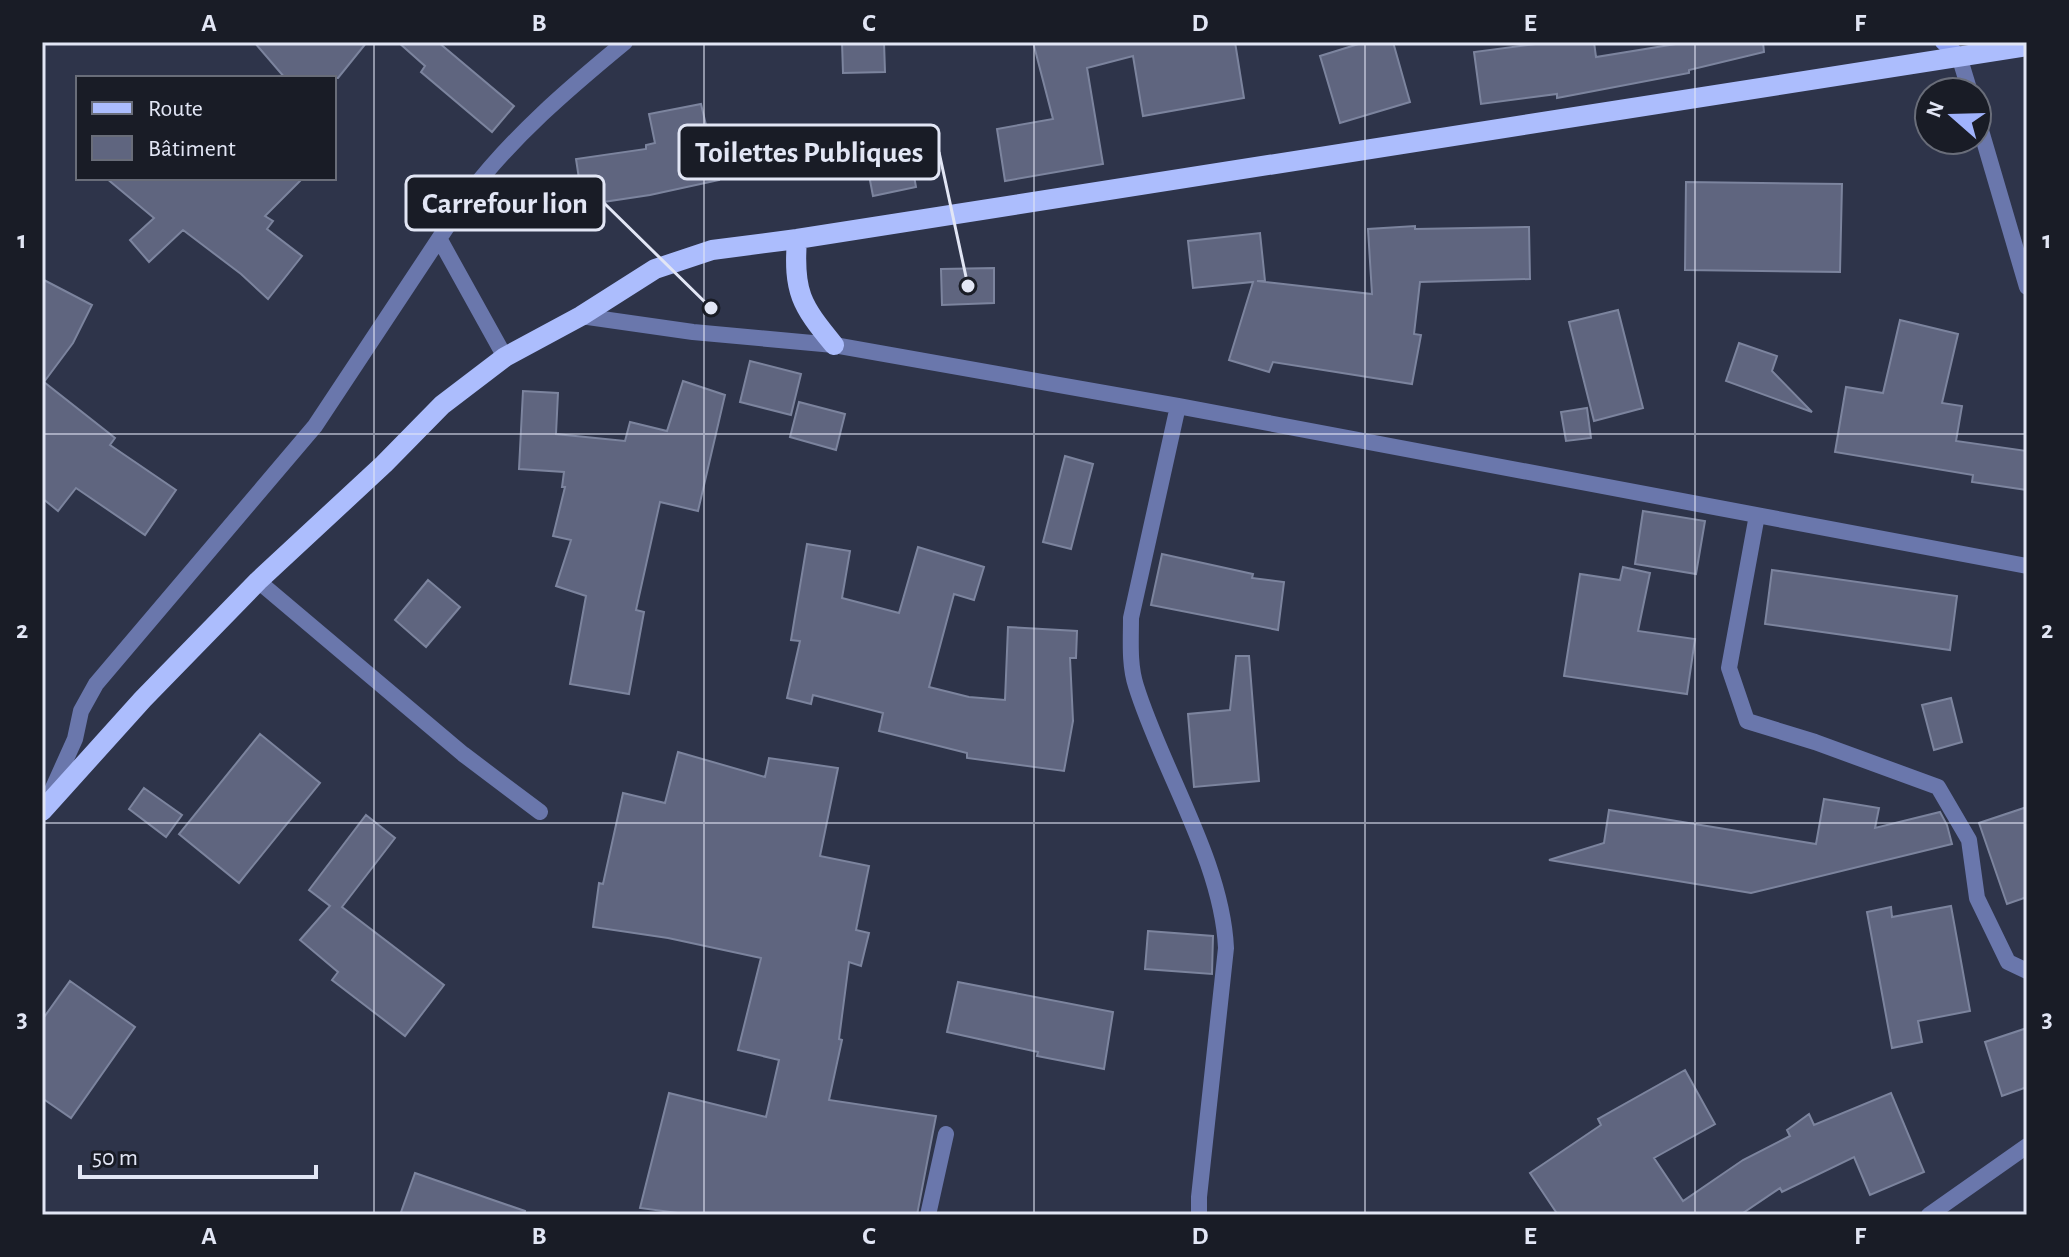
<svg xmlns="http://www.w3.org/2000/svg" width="2069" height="1257" font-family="'Alegreya Sans',sans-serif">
  <rect width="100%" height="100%" fill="#2e344a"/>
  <path fill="#5f657f" stroke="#7c849e" stroke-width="2" d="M 254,42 L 367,42 L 338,78 L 285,78 Z
    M 398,42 L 438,42 L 514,106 L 492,132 L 421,72 L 425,66 Z
    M 842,42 L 884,42 L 885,72 L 843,73 Z
    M 1033,42 L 1235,42 L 1244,98 L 1143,116 L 1133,56 L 1087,68 L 1103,164 L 1005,181 L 997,129 L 1053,119 Z
    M 1365,42 L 1393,42 L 1410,102 L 1340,123 L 1320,56 Z
    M 1551,42 L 1594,42 L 1596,57 L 1688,42 L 1763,42 L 1764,52 L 1689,70 L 1689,73 L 1557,98 L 1557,94 L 1481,104 L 1474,52 Z
    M 701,104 L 719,180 L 650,195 L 583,205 L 576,159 L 646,149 L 646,145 L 655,143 L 649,114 Z
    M 906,131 L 916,187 L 873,196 L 862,139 Z
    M 106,178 L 303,178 L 265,216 L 273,221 L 267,229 L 302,256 L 268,299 L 241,274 L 183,230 L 149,262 L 130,240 L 154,218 Z
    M 1686,182 L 1842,184 L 1840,272 L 1685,270 Z
    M 1415,226 L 1415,229 L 1529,227 L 1530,279 L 1420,282 L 1414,334 L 1421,335 L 1412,384 L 1273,362 L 1269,372 L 1229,360 L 1253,282 L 1193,288 L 1188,241 L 1260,233 L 1265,281 L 1257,281 L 1372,294 L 1368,229 Z
    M 994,268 L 994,303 L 942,305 L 941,269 Z
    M 42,279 L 92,305 L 73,343 L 44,382 L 115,438 L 110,445 L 176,490 L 145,535 L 76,488 L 58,511 L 42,498 Z
    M 1618,310 L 1643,408 L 1594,421 L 1569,322 Z
    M 1900,320 L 1958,334 L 1942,403 L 1962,406 L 1956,441 L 2027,451 L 2027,490 L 1972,482 L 1973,475 L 1835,452 L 1846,387 L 1883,393 Z
    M 1739,343 L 1777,356 L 1772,371 L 1812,412 L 1726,381 Z
    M 750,361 L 801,374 L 791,415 L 740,402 Z
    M 683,381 L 725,395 L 698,511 L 660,502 L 636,610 L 644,612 L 629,694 L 570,684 L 586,596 L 556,586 L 571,540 L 553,536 L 565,487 L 562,487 L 564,472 L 519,469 L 523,391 L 558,393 L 556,434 L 625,441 L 630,422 L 667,431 Z
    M 799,402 L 845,414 L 836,450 L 790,437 Z
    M 1587,408 L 1591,438 L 1566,441 L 1561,412 Z
    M 1065,456 L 1093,464 L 1071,549 L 1043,542 Z
    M 1643,511 L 1705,521 L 1696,574 L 1635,564 Z
    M 807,544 L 850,551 L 842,598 L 899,613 L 918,547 L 984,567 L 974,600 L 954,594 L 929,687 L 969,697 L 1005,700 L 1008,627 L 1077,631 L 1076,658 L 1070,658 L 1073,721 L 1064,771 L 967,758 L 967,753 L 879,731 L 883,713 L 813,695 L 811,704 L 787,698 L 800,641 L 791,640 Z
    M 1162,554 L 1253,574 L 1252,578 L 1284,582 L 1278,630 L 1151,605 Z
    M 1623,567 L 1650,573 L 1638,631 L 1695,639 L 1687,694 L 1564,676 L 1580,574 L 1620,580 Z
    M 1772,570 L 1957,596 L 1950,650 L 1765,624 Z
    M 428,580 L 460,607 L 426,647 L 395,620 Z
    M 1236,656 L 1249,656 L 1259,781 L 1194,787 L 1188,714 L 1230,710 Z
    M 1951,698 L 1962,742 L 1934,750 L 1922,705 Z
    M 260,734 L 320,783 L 239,883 L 179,834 Z
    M 678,752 L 765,777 L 769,758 L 838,768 L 820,856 L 869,866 L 856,930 L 869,933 L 861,966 L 849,962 L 839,1039 L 842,1040 L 829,1100 L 936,1116 L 917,1215 L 693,1215 L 640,1208 L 669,1093 L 766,1117 L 779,1060 L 738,1050 L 761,958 L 668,938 L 593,927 L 599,883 L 603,884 L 623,793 L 665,803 Z
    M 144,788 L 182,815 L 166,837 L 129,809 Z
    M 1824,799 L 1879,808 L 1875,828 L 1940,812 L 1947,825 L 1952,844 L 1751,893 L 1549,860 L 1604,843 L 1609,810 L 1816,844 Z
    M 2027,807 L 2027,897 L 2007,904 L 1979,823 Z
    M 366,815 L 395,838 L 342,907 L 444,985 L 405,1036 L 332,980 L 338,972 L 300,940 L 330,906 L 309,890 Z
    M 1951,906 L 1970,1011 L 1918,1021 L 1922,1042 L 1892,1048 L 1867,912 L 1891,907 L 1892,917 Z
    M 1148,931 L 1213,936 L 1212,974 L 1145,969 Z
    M 70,981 L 135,1027 L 71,1118 L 42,1098 L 42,1020 Z
    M 958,982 L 1113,1012 L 1104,1069 L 1037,1056 L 1038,1052 L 947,1032 Z
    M 2027,1028 L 2027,1087 L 2002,1096 L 1985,1042 Z
    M 1685,1070 L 1715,1124 L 1654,1158 L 1683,1201 L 1743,1160 L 1790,1136 L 1787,1130 L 1809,1114 L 1814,1125 L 1891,1093 L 1924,1172 L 1870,1195 L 1854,1157 L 1782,1192 L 1780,1188 L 1740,1215 L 1558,1215 L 1530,1173 L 1601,1125 L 1598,1119 Z
    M 415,1173 L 525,1211 L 524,1215 L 400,1215 Z"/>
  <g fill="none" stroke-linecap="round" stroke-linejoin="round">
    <path stroke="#6a77ac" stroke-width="16" d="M 1959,56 L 1970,92
      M 1977,117 L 2027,287
      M 440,240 L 505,357
      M 581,316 L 693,332 L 834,345 L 1178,406 L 2027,566
      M 1178,406 L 1131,618 C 1131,640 1129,665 1136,686 C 1162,770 1222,861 1226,948 L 1199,1197 L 1199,1215
      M 1757,515 L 1729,668 L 1747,721 L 1815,742 L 1938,787 L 1969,840 L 1977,898 L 2008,962 L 2027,971
      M 258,581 L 463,754 L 540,812
      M 48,799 L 75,739 L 81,711 L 96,684 L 315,426 L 468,195 C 513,136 568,89 625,42
      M 928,1215 L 946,1134
      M 1929,1215 L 2027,1146"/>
    <path stroke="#889cf0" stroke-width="16" d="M 1943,42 L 1959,56"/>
    <path stroke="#acbdfd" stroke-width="20" d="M 797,239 C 793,292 801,305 834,345
      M 42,811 L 143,699 L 258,581 L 384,464 L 442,405 L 505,357 L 581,316 L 655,269 L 712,250 L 797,239 L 2027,46"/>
  </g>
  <path fill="none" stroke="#e2e6f5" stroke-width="2" stroke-opacity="0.55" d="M 374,42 L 374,1215M 704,42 L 704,1215M 1034,42 L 1034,1215M 1365,42 L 1365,1215M 1695,42 L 1695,1215M 42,434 L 2027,434M 42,823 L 2027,823"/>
  <path fill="none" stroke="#e2e6f5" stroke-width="3" d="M968 286L939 152M711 308L604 203"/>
  <g fill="#e2e6f5" stroke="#191c26" stroke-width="3">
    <circle cx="968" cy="286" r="8"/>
    <circle cx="711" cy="308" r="8"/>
  </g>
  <g fill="#191c26" stroke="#e2e6f5" stroke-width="3">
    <rect x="679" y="125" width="260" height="54" rx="8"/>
    <rect x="406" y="176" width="198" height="54" rx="8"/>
  </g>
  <g font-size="30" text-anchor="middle" font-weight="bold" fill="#e2e6f5">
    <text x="809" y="162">Toilettes Publiques</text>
    <text x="505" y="213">Carrefour lion</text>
  </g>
  <rect width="2069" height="1257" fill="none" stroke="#191c26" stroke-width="88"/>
  <rect x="76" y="76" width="260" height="104" fill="#191c26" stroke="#696d79" stroke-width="2"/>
  <rect x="92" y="102" width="40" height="12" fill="#acbdfd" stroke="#696d79" stroke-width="2"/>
  <text x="148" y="116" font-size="24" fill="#e2e6f5">Route</text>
  <rect x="92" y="136" width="40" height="24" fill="#5f657f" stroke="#696d79" stroke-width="2"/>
  <text x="148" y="156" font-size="24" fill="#e2e6f5">Bâtiment</text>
  <g transform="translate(1953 116) rotate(290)"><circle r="38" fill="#191c26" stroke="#696d79" stroke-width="2"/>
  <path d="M0-6L14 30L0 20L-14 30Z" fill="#a0b3fd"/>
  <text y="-12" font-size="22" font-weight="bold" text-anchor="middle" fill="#e2e6f5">N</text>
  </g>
  <path d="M80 1165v12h236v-12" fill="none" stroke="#e2e6f5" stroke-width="4"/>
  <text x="92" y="1165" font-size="24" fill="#e2e6f5" stroke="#191c26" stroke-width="6" paint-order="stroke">50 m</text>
  <rect x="44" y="44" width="1981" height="1169" fill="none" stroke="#e2e6f5" stroke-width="3"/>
  <g font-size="26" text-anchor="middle" font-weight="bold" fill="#e2e6f5">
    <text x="209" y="31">A</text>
    <text x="539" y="31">B</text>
    <text x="869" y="31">C</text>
    <text x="1200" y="31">D</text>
    <text x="1530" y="31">E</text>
    <text x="1860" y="31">F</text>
    <text x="22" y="248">1</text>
    <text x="2047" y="248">1</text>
    <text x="22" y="638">2</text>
    <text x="2047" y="638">2</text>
    <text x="22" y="1027">3</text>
    <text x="2047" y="1027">3</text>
    <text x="209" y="1244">A</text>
    <text x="539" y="1244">B</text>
    <text x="869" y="1244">C</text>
    <text x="1200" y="1244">D</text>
    <text x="1530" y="1244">E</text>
    <text x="1860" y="1244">F</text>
  </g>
</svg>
